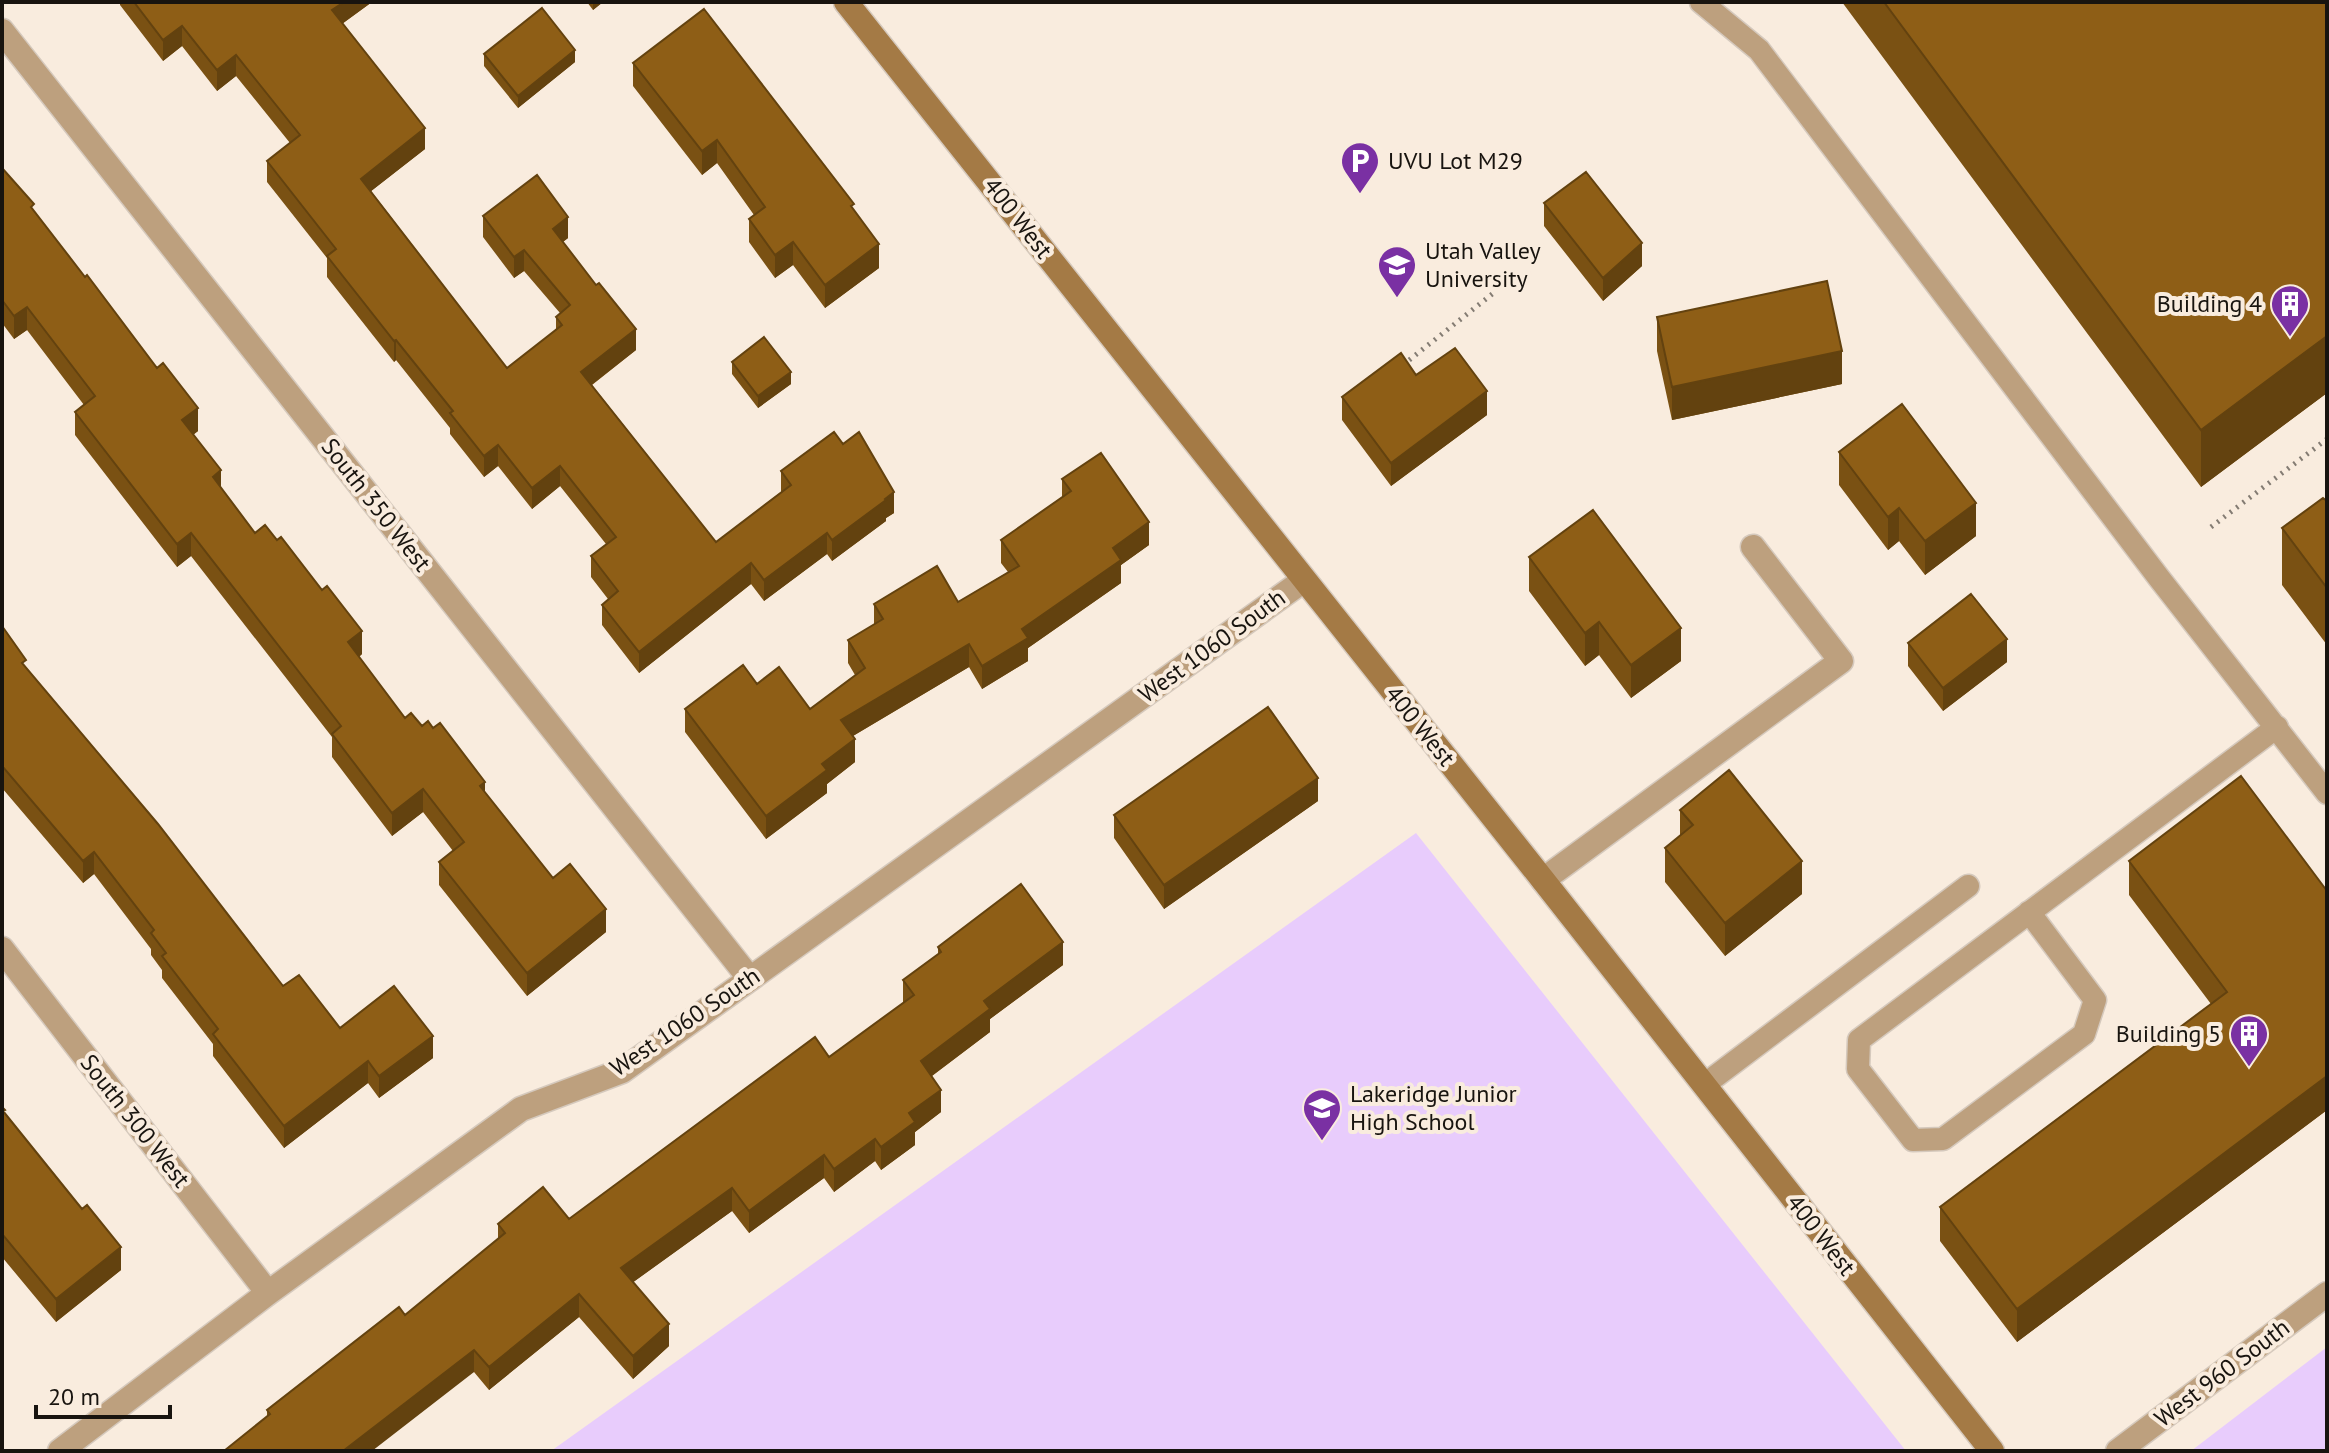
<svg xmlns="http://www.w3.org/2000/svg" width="2329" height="1453" font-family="'PT Sans',sans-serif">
  <rect width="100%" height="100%" fill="#f9ecde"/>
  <path fill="#e8ccfc" d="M 1416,833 L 1906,1451 L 551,1451 Z
    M 2327,1347 L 2327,1451 L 2191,1451 Z"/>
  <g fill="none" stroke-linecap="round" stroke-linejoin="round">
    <g stroke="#d5c9bd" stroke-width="25">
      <path id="service" d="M 1701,2 L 1759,50 L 2159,578 L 2327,793
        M 2029,912 L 2095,1000 L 2084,1034 L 1943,1139 L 1913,1140 L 1858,1069 L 1859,1040 L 2277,727
        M 1704,1085 L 1968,886"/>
    </g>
    <g stroke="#d5c9bd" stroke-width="27">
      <path id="minor" d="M 2,31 L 750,979
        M 1543,880 L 1841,661 L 1753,547
        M 2,949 L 268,1293
        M 60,1451 L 268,1293 L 521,1109 L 622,1071 L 1304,580"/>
    </g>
    <g stroke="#d5c9bd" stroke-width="27">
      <path id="tertiary" d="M 2118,1451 L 2327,1294"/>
    </g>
    <g stroke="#d5c9bd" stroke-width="27">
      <path id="secondary" d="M 846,2 L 1543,880 L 1992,1451"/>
    </g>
    <path stroke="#847c73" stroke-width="5" stroke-dasharray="2 6" stroke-linecap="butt" d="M 1403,365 L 1496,291
      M 2211,527 L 2327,439"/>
    <use href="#service" stroke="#bda07e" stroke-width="22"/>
    <use href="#minor" stroke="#bda07e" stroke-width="24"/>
    <use href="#tertiary" stroke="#bda07e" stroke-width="24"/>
    <use href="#secondary" stroke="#a47a45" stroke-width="24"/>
  </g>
  <path fill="#7a5113" d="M 120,2 L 372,2 L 342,24 L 425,149 L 371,191 L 507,368 L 556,330 L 556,317 L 560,313 L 524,271 L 514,278 L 483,237 L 483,216 L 568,238 L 563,242 L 636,350 L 592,385 L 716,542 L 781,492 L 781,471 L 894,513 L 886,518 L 886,521 L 832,561 L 827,554 L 764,601 L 751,584 L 639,673 L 602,625 L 602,605 L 608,599 L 591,577 L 591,556 L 606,544 L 560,486 L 532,509 L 498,466 L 484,477 L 450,434 L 450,428 L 396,360 L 394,362 L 327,277 L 327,258 L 267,182 L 267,161 L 290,143 L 236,76 L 217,91 L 182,46 L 163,61 L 120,5 Z
    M 587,2 L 603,2 L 593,10 Z
    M 1842,2 L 2327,2 L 2327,393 L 2201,487 Z
    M 484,54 L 575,62 L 518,108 L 484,66 Z
    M 633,63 L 879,268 L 825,308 L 793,265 L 775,278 L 749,242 L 749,219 L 754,215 L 717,163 L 702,175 L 633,86 Z
    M 2,168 L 198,431 L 193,435 L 221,488 L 255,533 L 362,654 L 359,657 L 405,718 L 422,726 L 485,793 L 553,878 L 606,932 L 527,996 L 439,885 L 439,862 L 453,851 L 423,812 L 392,836 L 332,757 L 332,737 L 191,556 L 177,567 L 75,435 L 75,412 L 84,405 L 27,330 L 14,339 L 2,323 Z
    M 1544,203 L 1642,266 L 1603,301 L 1544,226 Z
    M 1657,317 L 1842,384 L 1672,420 L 1657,351 Z
    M 732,362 L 791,384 L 758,408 L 732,374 Z
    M 1416,375 L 1487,415 L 1391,486 L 1342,420 L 1342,397 Z
    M 1839,452 L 1976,536 L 1925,575 L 1899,541 L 1888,550 L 1839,485 Z
    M 1062,479 L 1149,545 L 1121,565 L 1121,583 L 1028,648 L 1028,661 L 982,689 L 969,667 L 853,736 L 855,762 L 827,784 L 827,793 L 766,839 L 685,732 L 685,709 L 757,684 L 810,709 L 855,675 L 848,663 L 848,640 L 874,625 L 874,604 L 958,602 L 1008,572 L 1001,563 L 1001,540 L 1062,497 Z
    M 2327,501 L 2327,645 L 2282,585 L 2282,528 Z
    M 1529,557 L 1681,661 L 1631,698 L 1599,655 L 1585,666 L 1529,591 Z
    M 2,626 L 26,669 L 283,986 L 340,1028 L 433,1058 L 379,1098 L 368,1083 L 284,1148 L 213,1056 L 213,1044 L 162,978 L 162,970 L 151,955 L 151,949 L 94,874 L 83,883 L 2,788 Z
    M 1908,643 L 2007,662 L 1943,711 L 1908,666 Z
    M 1318,801 L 1164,909 L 1114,838 L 1114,815 Z
    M 1680,810 L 1802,894 L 1725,956 L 1665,882 L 1665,848 L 1680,836 Z
    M 2129,861 L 2327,891 L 2327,1110 L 2017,1342 L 1940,1241 L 1940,1207 L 2211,1004 L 2129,895 Z
    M 938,947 L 1063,965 L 990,1019 L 990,1032 L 932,1076 L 941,1112 L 915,1132 L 915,1145 L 881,1170 L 875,1161 L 834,1192 L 824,1178 L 749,1233 L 732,1211 L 633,1282 L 669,1346 L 633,1379 L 579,1317 L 489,1390 L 474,1372 L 267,1417 L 267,1410 L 405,1315 L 498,1239 L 498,1224 L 569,1219 L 829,1057 L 903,1003 L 903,980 L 938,954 Z
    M 2,1107 L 5,1113 L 121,1270 L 56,1322 L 2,1257 Z"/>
  <path fill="#63420f" d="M 344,2 L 372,2 L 332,31 L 332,10 Z
    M 593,2 L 603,2 L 593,10 Z
    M 182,26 L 182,46 L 163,61 L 163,40 Z
    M 575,50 L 575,62 L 518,108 L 518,96 Z
    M 236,55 L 236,76 L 217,91 L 217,70 Z
    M 425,128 L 425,149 L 361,199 L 361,179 Z
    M 717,140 L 717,163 L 702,175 L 702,151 Z
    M 568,217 L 568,238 L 553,249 L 553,229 Z
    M 793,242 L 793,265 L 775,278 L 775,255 Z
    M 1642,243 L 1642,266 L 1603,301 L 1603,278 Z
    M 879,244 L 879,268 L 825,308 L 825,285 Z
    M 524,250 L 524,271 L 514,278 L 514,257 Z
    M 27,307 L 27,330 L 14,339 L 14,316 Z
    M 636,329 L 636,350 L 581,393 L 581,372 Z
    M 2327,336 L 2327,393 L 2201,487 L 2201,430 Z
    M 396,340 L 396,360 L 394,362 L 394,341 Z
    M 1842,351 L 1842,384 L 1672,420 L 1672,387 Z
    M 791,372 L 791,384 L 758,408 L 758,396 Z
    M 1487,391 L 1487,415 L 1391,486 L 1391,463 Z
    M 198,408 L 198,431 L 182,443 L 182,420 Z
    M 498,445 L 498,466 L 484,477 L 484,456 Z
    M 560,466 L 560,486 L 532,509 L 532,488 Z
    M 221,470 L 221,493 L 213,477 Z
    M 894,492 L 894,513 L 886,518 L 886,521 L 832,561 L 832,540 Z
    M 1976,503 L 1976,536 L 1925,575 L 1925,541 Z
    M 1899,508 L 1899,541 L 1888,550 L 1888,517 Z
    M 1149,522 L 1149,545 L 1121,565 L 1121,583 L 1028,648 L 1028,661 L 982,689 L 982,666 L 1113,548 Z
    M 191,533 L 191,556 L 177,567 L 177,544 Z
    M 827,533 L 827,554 L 764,601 L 764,580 Z
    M 751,563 L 751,584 L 639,673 L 639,652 Z
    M 1599,622 L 1599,655 L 1585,666 L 1585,633 Z
    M 1681,628 L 1681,661 L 1631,698 L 1631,665 Z
    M 362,631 L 362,654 L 348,665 L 348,642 Z
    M 2007,639 L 2007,662 L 1943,711 L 1943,688 Z
    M 969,644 L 969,667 L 841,743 L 841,720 Z
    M 855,739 L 855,762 L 827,784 L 827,793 L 766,839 L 766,816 L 822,764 Z
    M 1318,778 L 1318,801 L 1164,909 L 1164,885 Z
    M 485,782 L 485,805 L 480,786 Z
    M 423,789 L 423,812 L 392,836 L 392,813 Z
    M 94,852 L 94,874 L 83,883 L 83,861 Z
    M 1802,861 L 1802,894 L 1725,956 L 1725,923 Z
    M 606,909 L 606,932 L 527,996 L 527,973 Z
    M 1063,942 L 1063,965 L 990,1019 L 990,1032 L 921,1084 L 921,1061 L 984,1001 Z
    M 433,1036 L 433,1058 L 379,1098 L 379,1076 Z
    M 368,1061 L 368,1083 L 284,1148 L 284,1126 Z
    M 2327,1076 L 2327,1110 L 2017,1342 L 2017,1309 Z
    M 941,1090 L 941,1112 L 915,1132 L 915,1145 L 881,1170 L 881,1147 L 909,1113 Z
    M 875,1139 L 875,1161 L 834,1192 L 834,1169 Z
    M 824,1155 L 824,1178 L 749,1233 L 749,1211 Z
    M 732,1188 L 732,1211 L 621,1291 L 621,1268 Z
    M 121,1247 L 121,1270 L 56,1322 L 56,1299 Z
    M 579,1294 L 579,1317 L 489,1390 L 489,1367 Z
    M 669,1324 L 669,1346 L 633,1379 L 633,1356 Z
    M 474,1350 L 474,1372 L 372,1451 L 343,1451 Z"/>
  <path fill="#8e5e16" stroke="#63420f" stroke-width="2" d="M 134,2 L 344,2 L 332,10 L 425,128 L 361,179 L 507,368 L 562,325 L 556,317 L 570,305 L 524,250 L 514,257 L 483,216 L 537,175 L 568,217 L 553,229 L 596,285 L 599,283 L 636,329 L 581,372 L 716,542 L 791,485 L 781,471 L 834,432 L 843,444 L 859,432 L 894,492 L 885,499 L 886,500 L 832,540 L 827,533 L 764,580 L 751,563 L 639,652 L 602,605 L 618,591 L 591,556 L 616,537 L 560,466 L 532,488 L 498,445 L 484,456 L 450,413 L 453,411 L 396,340 L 394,341 L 327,256 L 336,249 L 267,161 L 300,135 L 236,55 L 217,70 L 182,26 L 163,40 Z
    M 1884,2 L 2327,2 L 2327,336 L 2201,430 Z
    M 542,8 L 575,50 L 518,96 L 484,54 Z
    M 704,9 L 854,204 L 851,206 L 879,244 L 825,285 L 793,242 L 775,255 L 749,219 L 765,207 L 717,140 L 702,151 L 633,63 Z
    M 2,168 L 34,204 L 31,207 L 85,277 L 87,275 L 157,368 L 163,363 L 198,408 L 182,420 L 221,470 L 213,477 L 255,533 L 265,525 L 277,540 L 281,537 L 322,590 L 327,586 L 362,631 L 348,642 L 405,718 L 411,713 L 422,726 L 428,721 L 433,728 L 440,723 L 485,782 L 480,786 L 553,878 L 570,864 L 606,909 L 527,973 L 439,862 L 464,842 L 423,789 L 392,813 L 332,734 L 341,726 L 191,533 L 177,544 L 75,412 L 95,396 L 27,307 L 14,316 L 2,300 Z
    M 1586,172 L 1642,243 L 1603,278 L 1544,203 Z
    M 1827,281 L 1842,351 L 1672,387 L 1657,317 Z
    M 764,337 L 791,372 L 758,396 L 732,362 Z
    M 1455,348 L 1487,391 L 1391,463 L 1342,397 L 1401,353 L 1416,375 Z
    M 1902,404 L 1976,503 L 1925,541 L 1899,508 L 1888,517 L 1839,452 Z
    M 1101,453 L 1149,522 L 1113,548 L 1121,560 L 1022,629 L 1028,638 L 982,666 L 969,644 L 841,720 L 855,739 L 822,764 L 827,770 L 766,816 L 685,709 L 743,665 L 757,684 L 779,667 L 810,709 L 865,668 L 848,640 L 883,619 L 874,604 L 937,566 L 958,602 L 1019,566 L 1001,540 L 1071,491 L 1062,479 Z
    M 2323,498 L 2327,501 L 2327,588 L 2282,528 Z
    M 1593,510 L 1681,628 L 1631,665 L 1599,622 L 1585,633 L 1529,557 Z
    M 1971,594 L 2007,639 L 1943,688 L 1908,643 Z
    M 2,626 L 26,660 L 22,663 L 158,824 L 283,986 L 299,975 L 340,1028 L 394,986 L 433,1036 L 379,1076 L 368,1061 L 284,1126 L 213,1034 L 218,1029 L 162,956 L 166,953 L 151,933 L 154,930 L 94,852 L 83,861 L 2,766 Z
    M 1268,707 L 1318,778 L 1164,885 L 1114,815 Z
    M 1729,770 L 1802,861 L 1725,923 L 1665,848 L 1693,825 L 1680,810 Z
    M 2241,776 L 2327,891 L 2327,1076 L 2017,1309 L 1940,1207 L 2227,992 L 2129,861 Z
    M 1021,884 L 1063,942 L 984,1001 L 990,1009 L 921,1061 L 941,1090 L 909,1113 L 915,1122 L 881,1147 L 875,1139 L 834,1169 L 824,1155 L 749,1211 L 732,1188 L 621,1268 L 669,1324 L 633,1356 L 579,1294 L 489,1367 L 474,1350 L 343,1451 L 224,1451 L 270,1414 L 267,1410 L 399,1307 L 405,1315 L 505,1233 L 498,1224 L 543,1187 L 569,1219 L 815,1037 L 829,1057 L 914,995 L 903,980 L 941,952 L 938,947 Z
    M 2,1107 L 5,1110 L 3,1111 L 82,1209 L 87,1205 L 121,1247 L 56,1299 L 2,1234 Z"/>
  <defs>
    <g id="parking-pin" transform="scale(2)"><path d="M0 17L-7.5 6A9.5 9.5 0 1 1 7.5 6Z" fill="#7a30a3" stroke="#f9ecde"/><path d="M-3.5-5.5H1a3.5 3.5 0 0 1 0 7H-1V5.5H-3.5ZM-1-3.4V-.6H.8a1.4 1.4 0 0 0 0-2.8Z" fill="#fff"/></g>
    <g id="university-pin" transform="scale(2)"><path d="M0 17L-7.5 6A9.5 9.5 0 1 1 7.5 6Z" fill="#7a30a3" stroke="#f9ecde"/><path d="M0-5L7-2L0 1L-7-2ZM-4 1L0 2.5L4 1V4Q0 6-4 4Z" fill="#fff"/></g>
    <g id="building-pin" transform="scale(2)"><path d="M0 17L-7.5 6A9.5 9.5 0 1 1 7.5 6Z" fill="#7a30a3" stroke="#f9ecde"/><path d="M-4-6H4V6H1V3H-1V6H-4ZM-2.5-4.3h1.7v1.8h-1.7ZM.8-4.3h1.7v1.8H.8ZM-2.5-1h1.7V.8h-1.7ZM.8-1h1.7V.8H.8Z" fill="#fff"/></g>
    <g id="school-pin" transform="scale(2)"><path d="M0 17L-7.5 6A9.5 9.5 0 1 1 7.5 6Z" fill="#7a30a3" stroke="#f9ecde"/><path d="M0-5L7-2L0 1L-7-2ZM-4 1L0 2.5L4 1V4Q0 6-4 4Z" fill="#fff"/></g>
  </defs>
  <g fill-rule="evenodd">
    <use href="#parking-pin" x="1360" y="161"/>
    <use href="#university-pin" x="1397" y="265"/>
    <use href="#building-pin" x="2290" y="304"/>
    <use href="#building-pin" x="2249" y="1034"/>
    <use href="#school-pin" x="1322" y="1108"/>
  </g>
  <g text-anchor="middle" stroke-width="8" stroke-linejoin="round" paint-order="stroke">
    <g font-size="24" fill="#18140f" stroke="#f9ecde" text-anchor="start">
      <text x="1388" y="169">UVU Lot M29</text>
      <text x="1425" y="259">Utah Valley<tspan x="1425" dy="28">University</tspan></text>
      <text x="2262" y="312" text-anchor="end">Building 4</text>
      <text x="2221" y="1042" text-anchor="end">Building 5</text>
      <text x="1350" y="1102">Lakeridge Junior<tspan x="1350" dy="28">High School</tspan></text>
    </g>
    <g font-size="24" fill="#18140f" stroke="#f9ecde">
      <text transform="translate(1018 218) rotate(52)" y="8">400 West</text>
      <text transform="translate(376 505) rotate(52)" y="8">South 350 West</text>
      <text transform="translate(1212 646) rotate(-36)" y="8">West 1060 South</text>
      <text transform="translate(1420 726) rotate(51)" y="8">400 West</text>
      <text transform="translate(685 1022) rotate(-34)" y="8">West 1060 South</text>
      <text transform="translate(135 1121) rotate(52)" y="8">South 300 West</text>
      <text transform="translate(1821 1235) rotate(52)" y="8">400 West</text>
      <text transform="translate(2222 1373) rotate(-37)" y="8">West 960 South</text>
    </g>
  </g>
  <rect width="2329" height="1453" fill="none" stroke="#18140f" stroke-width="8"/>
  <path d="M36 1405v12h134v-12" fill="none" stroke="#18140f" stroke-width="4"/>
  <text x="48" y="1405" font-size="24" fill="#18140f" stroke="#f9ecde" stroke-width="6" paint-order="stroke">20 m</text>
</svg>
